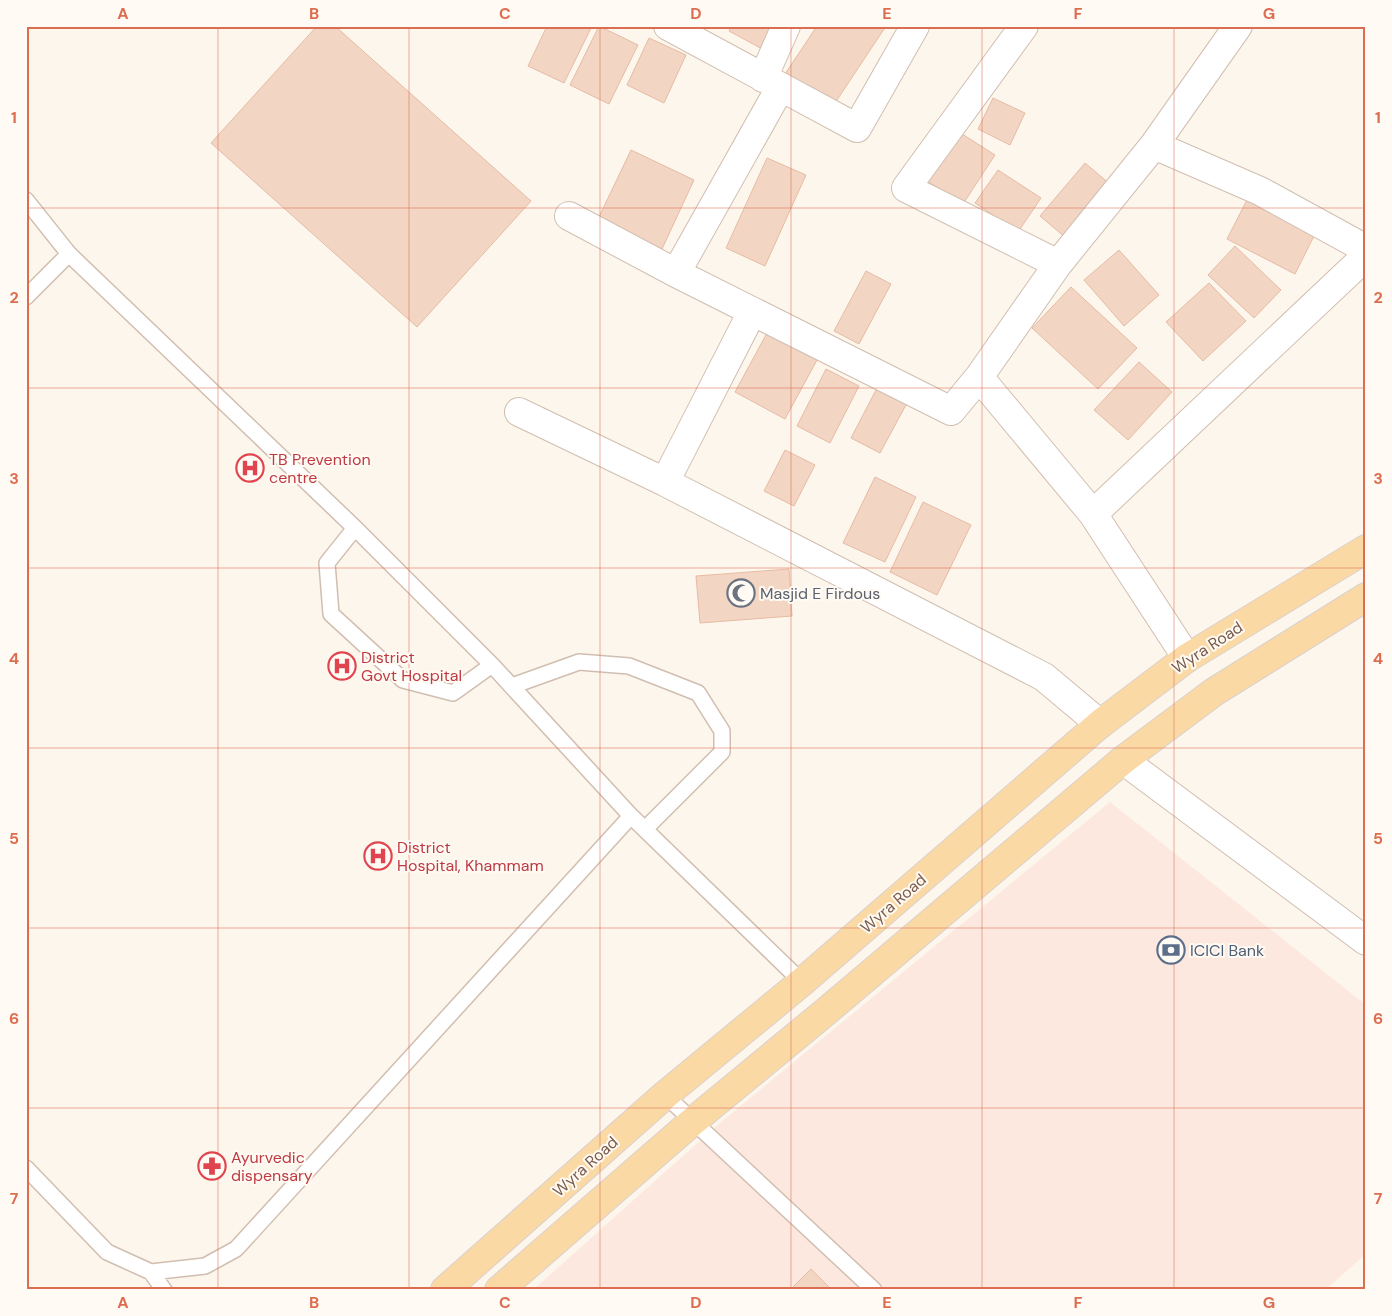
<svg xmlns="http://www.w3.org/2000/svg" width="1392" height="1316" font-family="'DM Sans',sans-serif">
  <rect width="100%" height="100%" fill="#fdf6ec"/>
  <path fill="#fde8e0" d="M 1110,802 L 1366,1005 L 1366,1254 L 1325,1290 L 533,1290 L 721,1122 Z"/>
  <path fill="#f3d5c3" stroke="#e6bba3" d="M 317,26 L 335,26 L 531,201 L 417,327 L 211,143 Z
    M 547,26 L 592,26 L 564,83 L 528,66 Z
    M 599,26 L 638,45 L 609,104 L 570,85 Z
    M 732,26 L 777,26 L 764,50 L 729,31 Z
    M 817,26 L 886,26 L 833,106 L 785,74 Z
    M 649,38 L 686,55 L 664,103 L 627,85 Z
    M 993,98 L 1025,113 L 1010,145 L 978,129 Z
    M 959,132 L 995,155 L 963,204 L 927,181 Z
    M 631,150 L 694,180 L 662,249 L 598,219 Z
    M 767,158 L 806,175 L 765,266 L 726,248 Z
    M 1085,163 L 1111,185 L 1066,238 L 1040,216 Z
    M 998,170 L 1041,198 L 1018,232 L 975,203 Z
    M 1249,196 L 1317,230 L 1295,274 L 1227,239 Z
    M 1235,246 L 1281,290 L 1254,318 L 1208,275 Z
    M 1119,250 L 1159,295 L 1124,326 L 1084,280 Z
    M 866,271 L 891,284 L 859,344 L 834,331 Z
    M 1209,283 L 1246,321 L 1203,361 L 1166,322 Z
    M 1071,287 L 1137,348 L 1098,389 L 1032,328 Z
    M 767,333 L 817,360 L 785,419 L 735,392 Z
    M 1139,362 L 1172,392 L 1128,440 L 1094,410 Z
    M 826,369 L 859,386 L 830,443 L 797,426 Z
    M 877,388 L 907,403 L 880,453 L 851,438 Z
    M 785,450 L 815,465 L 794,506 L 764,491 Z
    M 875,477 L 916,497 L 885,562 L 843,543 Z
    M 923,502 L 971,525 L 937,595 L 890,572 Z
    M 789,569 L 792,616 L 700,623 L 696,576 Z
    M 811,1269 L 832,1290 L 790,1290 Z"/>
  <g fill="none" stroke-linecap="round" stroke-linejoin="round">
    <g stroke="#d1beb0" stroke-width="18">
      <path id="lane" d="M 26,200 L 69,254
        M 26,297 L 69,254 L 355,528 L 492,665 L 631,816 L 802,982
        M 355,528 L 327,563 L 331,614 L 403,680 L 453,693 L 492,665
        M 512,686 L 579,662 L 629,666 L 698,693 L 722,731 L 722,752 L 645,829
        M 665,1095 L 874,1290
        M 26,1168 L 107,1252 L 151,1272 L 205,1266 L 236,1249 L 631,816
        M 151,1272 L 164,1290"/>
    </g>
    <g stroke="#d1beb0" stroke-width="30">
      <path id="street" d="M 668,26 L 857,128 L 915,26
        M 1024,26 L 906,188 L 1058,264
        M 763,78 L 786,26
        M 780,88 L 676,273 L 951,411 L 979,377
        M 1154,145 L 1260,191 L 1366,249
        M 569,216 L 676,273
        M 519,412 L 665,482 L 1044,677 L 1100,724
        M 665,482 L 752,312
        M 1093,514 L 1366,256
        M 1187,658 L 1093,514 L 979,377 L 1058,264 L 1154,145 L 1238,26
        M 1123,760 L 1366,941"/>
    </g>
    <g stroke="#dad1cd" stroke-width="30">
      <path id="primary" d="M 445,1290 L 665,1095 L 802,982 L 1100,724 L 1187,658 L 1366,549
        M 499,1290 L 692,1122 L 823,1014 L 1123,760 L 1214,692 L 1366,597"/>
    </g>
    <use href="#lane" stroke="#fff" stroke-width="15"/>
    <use href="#street" stroke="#fff" stroke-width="28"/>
    <use href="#primary" stroke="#fbd9a5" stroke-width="28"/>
  </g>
  <path fill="none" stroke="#dc6d51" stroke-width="1" stroke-opacity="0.55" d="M 218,26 L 218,1290M 409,26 L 409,1290M 600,26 L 600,1290M 791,26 L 791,1290M 982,26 L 982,1290M 1174,26 L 1174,1290M 26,208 L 1366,208M 26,388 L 1366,388M 26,568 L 1366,568M 26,748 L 1366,748M 26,928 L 1366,928M 26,1108 L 1366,1108"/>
  <defs>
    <g id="hospital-ring" transform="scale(1.4375)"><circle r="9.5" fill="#fffaf3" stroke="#e0444e" stroke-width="1.5"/><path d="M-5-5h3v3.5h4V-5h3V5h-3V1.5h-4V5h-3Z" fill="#e0444e"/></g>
    <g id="mosque-ring" transform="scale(1.4375)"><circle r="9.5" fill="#fffaf3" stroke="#6b7280" stroke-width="1.5"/><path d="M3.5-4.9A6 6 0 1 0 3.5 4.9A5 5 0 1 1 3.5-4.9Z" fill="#6b7280"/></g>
    <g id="bank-ring" transform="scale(1.4375)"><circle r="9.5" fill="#fffaf3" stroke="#5c6f8a" stroke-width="1.5"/><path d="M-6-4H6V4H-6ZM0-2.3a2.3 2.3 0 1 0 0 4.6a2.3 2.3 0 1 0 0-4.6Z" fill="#5c6f8a"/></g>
    <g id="pharmacy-ring" transform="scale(1.4375)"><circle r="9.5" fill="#fffaf3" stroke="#e0444e" stroke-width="1.5"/><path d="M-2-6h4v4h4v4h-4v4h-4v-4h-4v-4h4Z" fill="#e0444e"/></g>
  </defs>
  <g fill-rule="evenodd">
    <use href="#hospital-ring" x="250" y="468"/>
    <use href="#mosque-ring" x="741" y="593"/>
    <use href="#hospital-ring" x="342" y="666"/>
    <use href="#hospital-ring" x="378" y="856"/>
    <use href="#bank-ring" x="1171" y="950"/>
    <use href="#pharmacy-ring" x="212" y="1166"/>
  </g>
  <g text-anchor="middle" stroke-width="4" stroke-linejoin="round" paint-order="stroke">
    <g font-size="16" fill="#be3a42" stroke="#fffaf3" text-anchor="start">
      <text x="269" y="465">TB Prevention<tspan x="269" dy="18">centre</tspan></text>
      <text x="361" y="663">District<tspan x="361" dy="18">Govt Hospital</tspan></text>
      <text x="397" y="853">District<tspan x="397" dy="18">Hospital, Khammam</tspan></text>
      <text x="231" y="1163">Ayurvedic<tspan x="231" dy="18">dispensary</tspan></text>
    </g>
    <g font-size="16" fill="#5b616d" stroke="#fffaf3" text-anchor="start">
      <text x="760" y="599">Masjid E Firdous</text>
    </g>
    <g font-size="16" fill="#7a5c4d" stroke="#fffaf3">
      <text transform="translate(1207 647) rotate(-33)" y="6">Wyra Road</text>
      <text transform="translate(893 903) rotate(-41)" y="6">Wyra Road</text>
      <text transform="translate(585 1166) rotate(-42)" y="6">Wyra Road</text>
    </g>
    <g font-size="16" fill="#4e5e75" stroke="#fffaf3" text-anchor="start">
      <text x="1190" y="956">ICICI Bank</text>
    </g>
  </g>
  <rect width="1392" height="1316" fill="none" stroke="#fffaf3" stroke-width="55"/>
  <rect x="28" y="28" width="1336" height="1260" fill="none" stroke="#dc6d51" stroke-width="2"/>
  <g font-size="16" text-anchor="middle" font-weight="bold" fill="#dc6d51">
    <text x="123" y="19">A</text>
    <text x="314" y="19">B</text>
    <text x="505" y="19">C</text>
    <text x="696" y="19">D</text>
    <text x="887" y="19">E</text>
    <text x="1078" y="19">F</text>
    <text x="1269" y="19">G</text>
    <text x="14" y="123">1</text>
    <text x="1378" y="123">1</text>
    <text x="14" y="303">2</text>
    <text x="1378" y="303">2</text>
    <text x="14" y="484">3</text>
    <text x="1378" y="484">3</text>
    <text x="14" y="664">4</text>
    <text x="1378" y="664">4</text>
    <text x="14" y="844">5</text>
    <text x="1378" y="844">5</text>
    <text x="14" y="1024">6</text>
    <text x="1378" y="1024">6</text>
    <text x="14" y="1204">7</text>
    <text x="1378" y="1204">7</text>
    <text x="123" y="1308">A</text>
    <text x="314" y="1308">B</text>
    <text x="505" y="1308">C</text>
    <text x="696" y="1308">D</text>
    <text x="887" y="1308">E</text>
    <text x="1078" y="1308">F</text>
    <text x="1269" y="1308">G</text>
  </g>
</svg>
